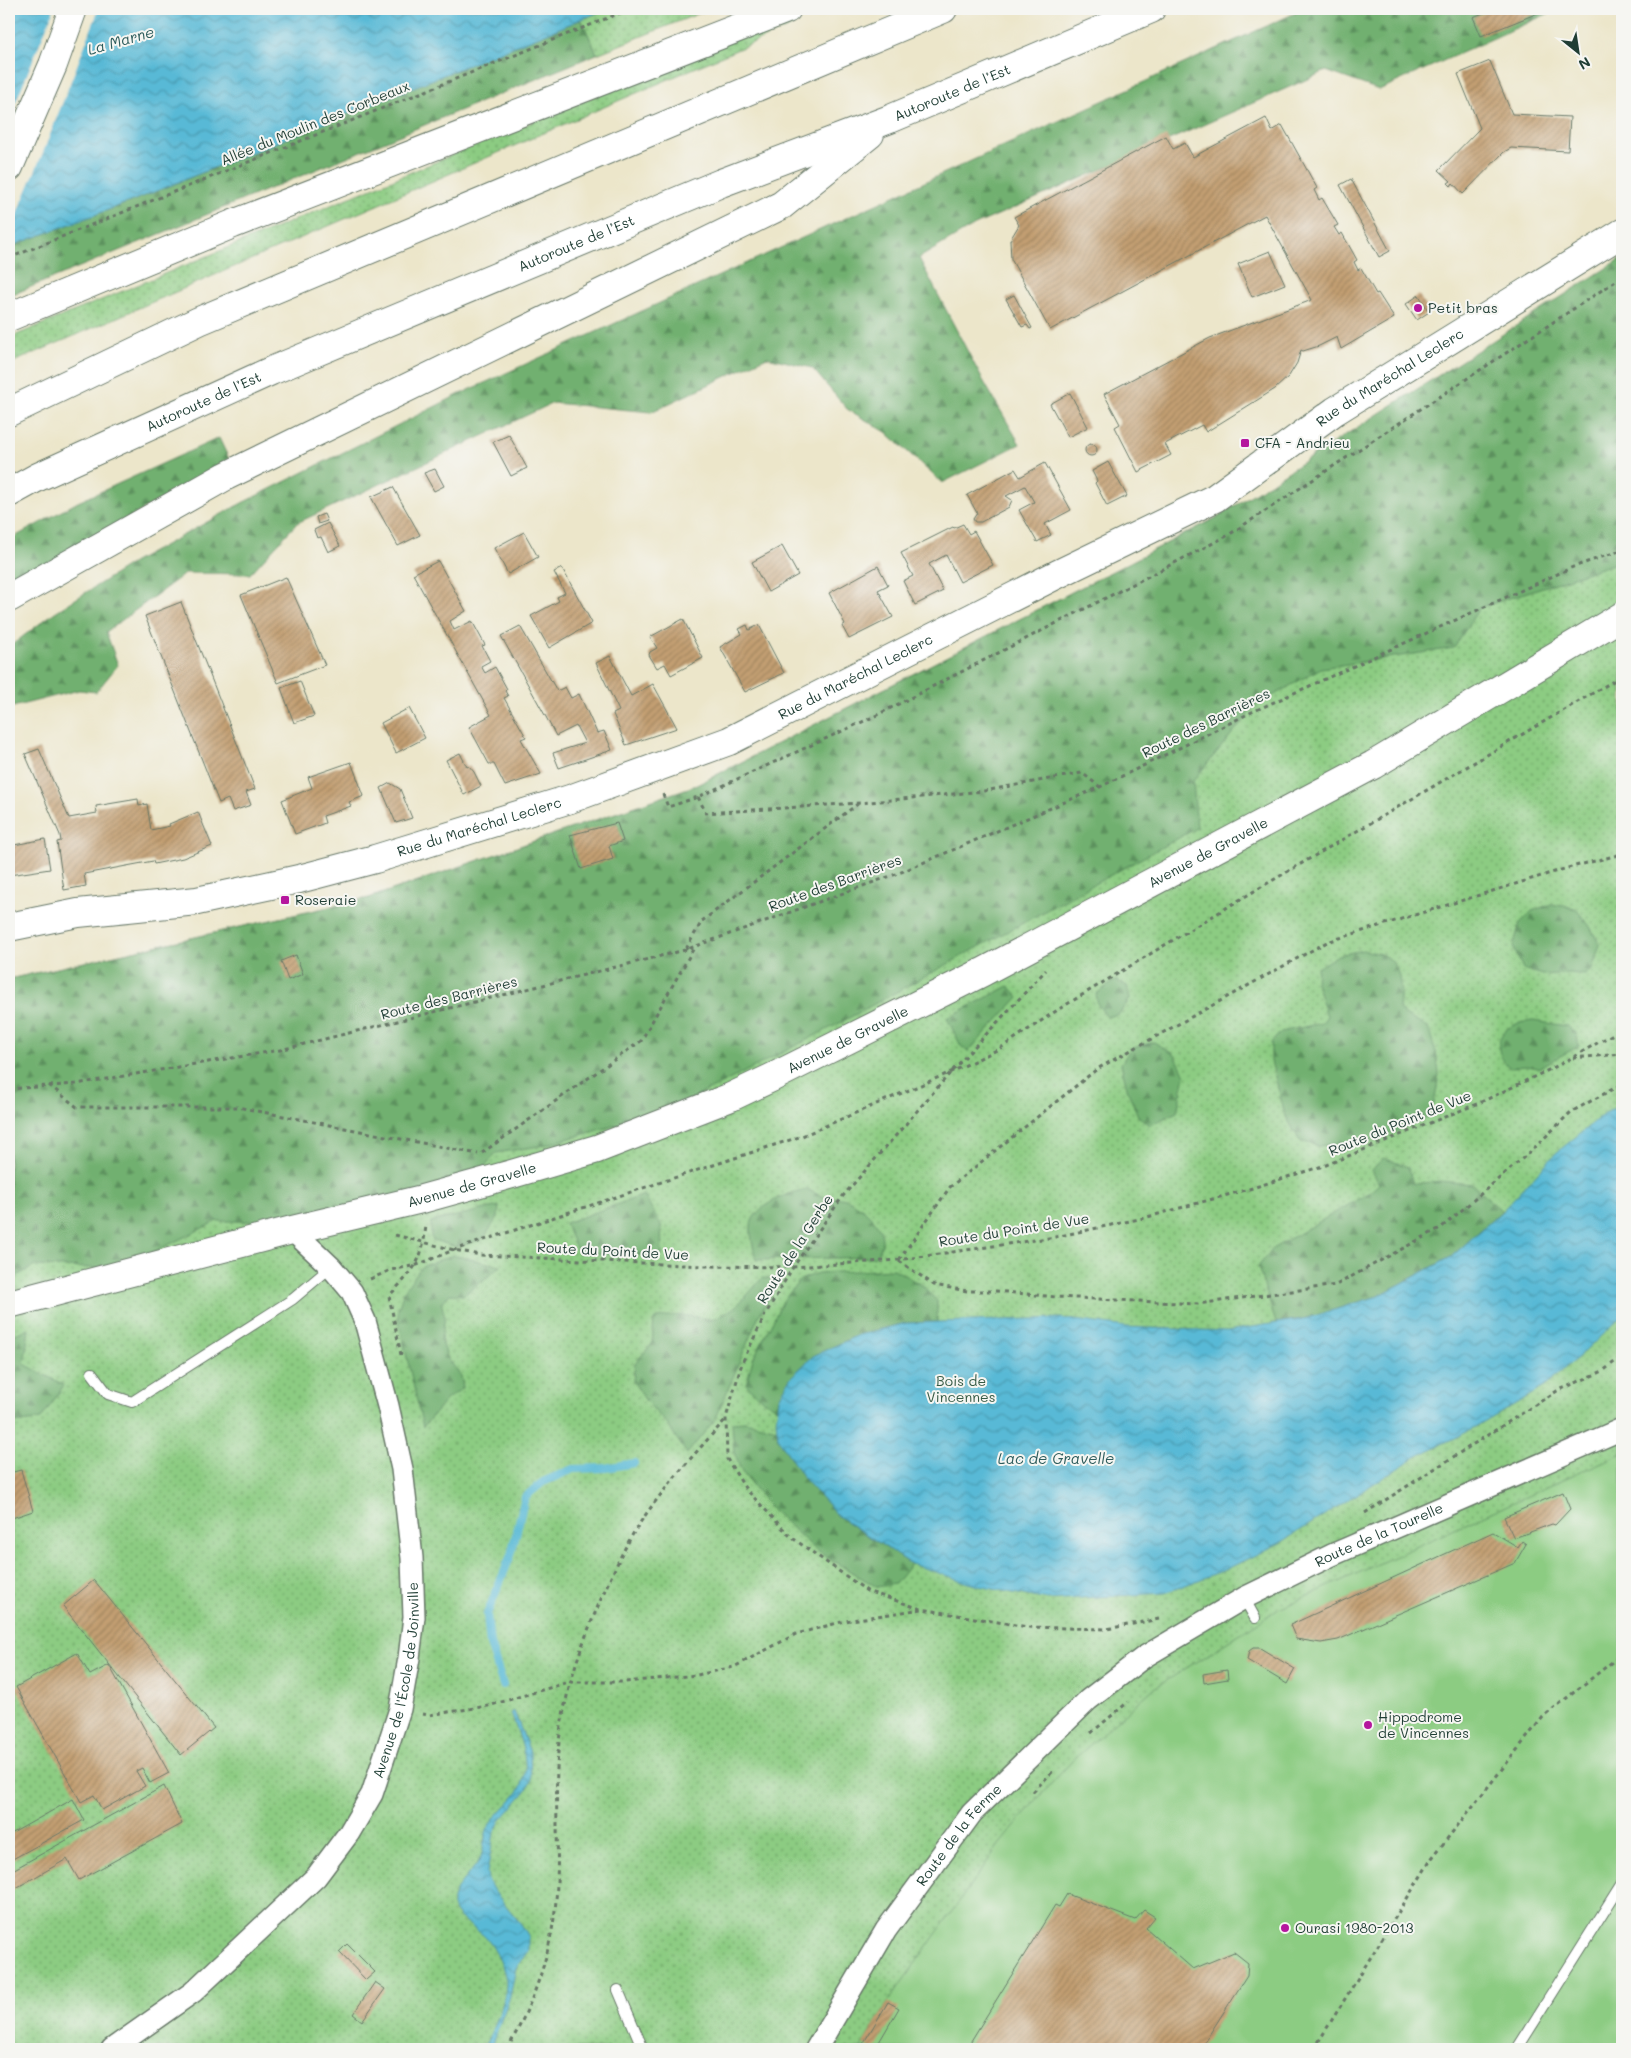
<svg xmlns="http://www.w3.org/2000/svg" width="1631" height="2058" font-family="Mali,sans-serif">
  <defs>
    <pattern id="grass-dots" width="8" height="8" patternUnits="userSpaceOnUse" patternTransform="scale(1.25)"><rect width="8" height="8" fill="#8ccc82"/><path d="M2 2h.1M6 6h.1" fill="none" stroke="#72a76b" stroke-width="1.8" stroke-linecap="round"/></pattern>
    <pattern id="forest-firs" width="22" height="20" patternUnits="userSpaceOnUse" patternTransform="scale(1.25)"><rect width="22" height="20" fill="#71b070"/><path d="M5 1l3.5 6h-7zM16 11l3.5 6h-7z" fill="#5c905d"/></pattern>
    <pattern id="water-waves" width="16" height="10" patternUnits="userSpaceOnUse" patternTransform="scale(1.25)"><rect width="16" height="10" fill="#58b9d6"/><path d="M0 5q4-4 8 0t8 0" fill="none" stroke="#4898ae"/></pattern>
    <pattern id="building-hatch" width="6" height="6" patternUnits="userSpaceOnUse" patternTransform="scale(1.25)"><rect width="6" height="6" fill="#c39f72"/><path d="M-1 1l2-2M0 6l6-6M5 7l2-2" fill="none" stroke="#9e835e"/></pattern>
  </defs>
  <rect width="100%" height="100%" fill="#f6f6f2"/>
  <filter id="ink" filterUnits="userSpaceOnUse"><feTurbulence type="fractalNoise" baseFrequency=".02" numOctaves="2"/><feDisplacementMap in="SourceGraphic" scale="10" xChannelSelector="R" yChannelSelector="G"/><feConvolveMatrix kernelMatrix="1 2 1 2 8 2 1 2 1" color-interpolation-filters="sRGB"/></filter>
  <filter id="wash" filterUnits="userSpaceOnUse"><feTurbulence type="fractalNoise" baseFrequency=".0096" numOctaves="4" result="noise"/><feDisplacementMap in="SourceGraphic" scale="20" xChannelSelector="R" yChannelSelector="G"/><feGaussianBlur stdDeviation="1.12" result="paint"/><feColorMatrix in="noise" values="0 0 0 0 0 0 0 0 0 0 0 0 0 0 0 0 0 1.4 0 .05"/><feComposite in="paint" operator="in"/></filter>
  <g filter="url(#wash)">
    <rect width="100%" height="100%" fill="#ece6ca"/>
    <path fill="url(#grass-dots)" stroke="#56845b" d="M 608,9 L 710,9 L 597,54 L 581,19 Z
      M 799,12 L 794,25 L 9,364 L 9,338 Z
      M 1622,259 L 1622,2049 L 9,2049 L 9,979 L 369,898 L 697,785 L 1214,519 Z"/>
    <path fill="url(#forest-firs)" stroke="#487652" d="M 1304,9 L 1558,9 L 1379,90 L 1326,71 L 975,225 L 919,258 L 980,375 L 1020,444 L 942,483 L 886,432 L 847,409 L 812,368 L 767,357 L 651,412 L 553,403 L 297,523 L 250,574 L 186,573 L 106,632 L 118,665 L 96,692 L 79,690 L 9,708 L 9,647 L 55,612 L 134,562 L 242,503 L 458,395 Z
      M 581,19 L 597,54 L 9,296 L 9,250 L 11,246 L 127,203 Z
      M 1622,258 L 1622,561 L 1479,608 L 1454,648 L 1321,668 L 1255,706 L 1193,781 L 1197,828 L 834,1026 L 670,1110 L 545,1145 L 496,1153 L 477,1175 L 362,1222 L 217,1221 L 119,1269 L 35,1266 L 9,1280 L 9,979 L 369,898 L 697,785 L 1214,519 Z
      M 219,438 L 229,459 L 9,589 L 9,540 L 78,502 Z
      M 1551,904 L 1575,908 L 1589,925 L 1600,945 L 1592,969 L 1585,975 L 1570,973 L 1543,975 L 1523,969 L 1513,947 L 1520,923 L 1532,911 Z
      M 1363,950 C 1370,952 1381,953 1387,957 C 1403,969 1401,992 1399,1009 L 1403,1014 L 1428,1028 L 1436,1052 L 1439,1074 L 1434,1104 L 1426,1118 L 1379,1139 L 1318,1146 L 1300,1141 L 1285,1115 L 1271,1061 L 1271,1043 L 1281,1032 L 1322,1023 L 1327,1016 L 1316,983 L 1317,968 L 1338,955 Z
      M 1116,980 L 1127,986 L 1130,999 L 1119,1014 L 1107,1017 L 1098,1005 L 1096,994 Z
      M 1009,986 L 1019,997 L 968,1052 L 961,1046 L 947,1018 Z
      M 1533,1021 L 1567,1026 L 1576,1033 L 1579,1046 L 1538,1068 L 1528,1066 L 1509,1067 C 1495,1054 1494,1034 1514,1025 C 1519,1022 1527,1022 1533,1021 Z
      M 1154,1042 L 1175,1055 L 1185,1075 L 1177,1112 L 1150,1125 L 1138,1116 L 1128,1091 L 1121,1064 L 1130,1049 Z
      M 1383,1158 L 1408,1167 L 1413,1184 L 1440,1181 L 1472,1184 L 1502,1211 L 1451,1257 L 1378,1296 L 1308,1318 L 1276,1323 L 1258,1267 L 1272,1249 L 1369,1193 L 1379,1184 L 1372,1170 Z
      M 807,1189 C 813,1192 819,1196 825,1197 C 832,1198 842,1197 848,1200 C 868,1209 896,1237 874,1257 L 756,1260 C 754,1249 750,1236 751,1225 C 754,1205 790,1192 807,1189 Z
      M 644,1195 L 661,1225 L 662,1256 L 578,1253 L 565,1223 Z
      M 499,1206 L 498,1217 L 483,1239 L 456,1247 L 433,1240 L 431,1237 L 431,1222 Z
      M 453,1255 L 501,1266 L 464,1295 L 450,1294 L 441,1302 L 445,1317 L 441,1339 L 448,1359 L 461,1376 L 463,1388 L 447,1399 L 423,1427 L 399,1323 L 398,1310 L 404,1291 L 421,1267 Z
      M 894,1269 L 923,1286 L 937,1301 L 937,1322 L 906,1323 L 858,1335 L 813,1356 L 779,1398 L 778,1409 L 756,1395 L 746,1384 L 753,1359 L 783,1301 L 800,1280 L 818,1273 Z
      M 762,1278 L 781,1279 L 759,1315 L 716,1418 L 687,1454 L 667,1424 L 646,1401 L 633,1381 L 635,1363 L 652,1344 L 654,1320 C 668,1314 681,1315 696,1317 C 700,1318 707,1320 711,1319 C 733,1314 749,1293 762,1278 Z
      M 29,1329 L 24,1364 L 64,1385 L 41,1419 L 9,1424 L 9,1336 Z
      M 745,1421 L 777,1429 L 778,1438 L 838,1516 L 911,1564 L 895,1584 L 877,1587 L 818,1552 L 770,1508 L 742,1472 L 734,1453 L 732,1422 Z"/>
    <path fill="#8ccc82" stroke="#56845b" d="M 1622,1453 L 1622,2049 L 860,2049 L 888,2002 L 999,1845 L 1031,1806 L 1073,1760 L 1152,1690 L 1279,1609 Z"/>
    <path fill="url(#water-waves)" stroke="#3c7b85" d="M 9,9 L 607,9 L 127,203 L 9,247 Z
      M 1622,1104 L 1622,1317 L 1544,1387 L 1475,1428 L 1417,1456 L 1282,1542 L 1227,1569 L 1165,1593 L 1048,1600 L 978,1586 L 911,1564 L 838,1516 L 802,1476 L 778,1438 L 776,1421 L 779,1398 L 790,1378 L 813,1356 L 858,1335 L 906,1323 L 1061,1318 L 1126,1327 L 1227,1331 L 1308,1318 L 1378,1296 L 1451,1257 L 1502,1211 L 1556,1153 L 1605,1113 Z
      M 514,1711 L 530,1752 L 531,1781 L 526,1791 L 500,1821 L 494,1833 L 487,1873 L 488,1880 L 494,1891 L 521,1924 L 528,1935 L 528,1951 L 516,1968 L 510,1997 L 490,2049 L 483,2049 C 492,2030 505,2007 506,1985 C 507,1972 495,1948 486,1938 C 476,1927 449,1917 453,1899 C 457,1883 471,1873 479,1861 C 485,1850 483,1834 490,1824 C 497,1814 507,1805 515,1796 C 536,1770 520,1741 511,1713 Z"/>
    <path fill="#ece6ca" d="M 54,9 L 99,9 L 44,150 L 9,233 L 9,118 Z"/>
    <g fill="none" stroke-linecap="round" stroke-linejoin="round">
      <path stroke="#58b9d6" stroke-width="8" d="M 503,1685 L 490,1644 L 487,1614 L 511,1555 L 525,1497 L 543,1482 L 573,1469 L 605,1468 L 634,1463"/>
    </g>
    <g id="blocks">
      <path fill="url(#building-hatch)" d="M 1494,9 L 1537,9 L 1538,13 L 1481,36 L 1473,17 Z
        M 1490,61 L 1512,114 L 1570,117 L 1568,151 L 1511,148 L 1504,152 L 1463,194 L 1453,183 L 1451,186 L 1448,183 L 1451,181 L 1439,170 L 1480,128 L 1458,74 Z
        M 1266,118 L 1272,131 L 1282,125 L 1317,188 L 1314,190 L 1319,200 L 1322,198 L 1338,225 L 1334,227 L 1339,235 L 1342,233 L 1357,260 L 1354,262 L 1358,270 L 1361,268 L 1376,294 L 1378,293 L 1394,318 L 1341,349 L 1337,337 L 1319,346 L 1303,351 L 1301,350 L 1297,363 L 1289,376 L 1275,389 L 1206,432 L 1202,425 L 1165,444 L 1171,455 L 1138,472 L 1115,427 L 1120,424 L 1104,394 L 1210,338 L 1312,300 L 1265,215 L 1050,330 L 1011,259 L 1010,240 L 1019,225 L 1014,217 L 1166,136 L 1173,149 L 1185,143 L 1193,157 Z
        M 1351,179 L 1390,251 L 1379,257 L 1340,185 Z
        M 1270,251 L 1285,284 L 1252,297 L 1238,264 Z
        M 1014,295 L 1032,328 L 1030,329 L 1027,325 L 1022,327 L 1006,299 Z
        M 1419,295 L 1429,312 L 1417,320 L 1406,304 Z
        M 1070,393 L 1088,427 L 1068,437 L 1050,404 Z
        M 509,435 L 527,468 L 511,476 L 493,442 Z
        M1085 450a6 6 0 1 1 12 0a6 6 0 1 1-12 0Z
        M 1108,462 L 1127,496 L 1107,506 L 1095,483 L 1097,481 L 1092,471 Z
        M 1045,463 L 1071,510 L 1045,524 L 1051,535 L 1037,542 L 1019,510 L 1034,502 L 1025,486 L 1006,496 L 1012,500 L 1009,507 L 981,522 L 975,522 L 973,519 L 977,513 L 967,495 L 1015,469 L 1020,477 Z
        M 435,469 L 444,486 L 434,491 L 424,473 Z
        M 393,487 L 420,535 L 398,546 L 371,497 Z
        M 324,514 L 327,521 L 318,524 L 316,517 Z
        M 328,523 L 340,546 L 328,552 L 321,537 L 317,538 L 314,530 Z
        M 963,524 L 969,534 L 974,531 L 993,565 L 960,582 L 946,555 L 929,564 L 943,591 L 915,605 L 903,581 L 913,576 L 901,553 L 953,527 L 954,528 Z
        M 524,532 L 538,557 L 508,574 L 494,548 Z
        M 782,546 L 798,575 L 768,592 L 752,562 Z
        M 438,561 L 466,611 L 450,621 L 454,630 L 472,621 L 485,645 L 482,646 L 490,661 L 481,666 L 485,673 L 495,667 L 507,689 L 505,691 L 508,696 L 504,698 L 526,737 L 521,739 L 541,774 L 505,786 L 494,764 L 489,764 L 469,727 L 491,715 L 413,574 Z
        M 878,566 L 888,585 L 878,590 L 893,617 L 849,639 L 842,626 L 845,624 L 829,593 Z
        M 562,568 L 592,623 L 549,648 L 531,616 L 559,601 L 557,597 L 565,593 L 554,572 Z
        M 286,577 L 325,665 L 278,683 L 241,595 Z
        M 181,602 L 255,789 L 246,792 L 251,805 L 233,811 L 228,799 L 219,803 L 145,616 Z
        M 683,619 L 703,658 L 671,675 L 665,664 L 657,668 L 649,655 L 650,652 L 657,648 L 650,637 Z
        M 747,625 L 749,630 L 759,625 L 784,673 L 745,692 L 720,647 L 742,634 L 739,629 Z
        M 520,626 L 557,691 L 565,687 L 571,698 L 579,694 L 597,733 L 604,731 L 612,750 L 559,768 L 553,753 L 585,743 L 576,726 L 556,736 L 546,717 L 501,636 Z
        M 610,656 L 631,696 L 653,684 L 677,728 L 626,745 L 613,714 L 619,711 L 596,663 Z
        M 300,681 L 314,716 L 294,723 L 281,688 Z
        M 409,708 L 425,738 L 396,753 L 381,723 Z
        M 39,749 L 69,818 L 97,813 L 96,806 L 138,799 L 139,806 L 147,804 L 151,830 L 170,826 L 169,824 L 198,812 L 212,846 L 183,858 L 154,864 L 153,861 L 84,874 L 86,886 L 64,890 L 57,842 L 61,841 L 60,835 L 25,754 Z
        M 460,753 L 467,767 L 469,766 L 474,772 L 481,786 L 464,795 L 446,760 Z
        M 351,762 L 364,796 L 349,802 L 351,806 L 323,816 L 325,823 L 295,834 L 282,800 L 312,788 L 308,777 Z
        M 390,783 L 400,789 L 412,818 L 396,823 L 381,788 Z
        M 617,823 L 623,841 L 609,846 L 613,859 L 581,869 L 570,835 Z
        M 45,839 L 50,869 L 9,875 L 9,846 Z
        M 296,955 L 303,974 L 288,980 L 281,961 Z
        M 21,1470 L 33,1511 L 9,1519 L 9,1473 Z
        M 1563,1492 L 1570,1509 L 1555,1525 L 1552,1524 L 1514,1538 L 1504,1517 Z
        M 1493,1532 L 1518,1547 L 1522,1541 L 1526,1544 L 1515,1563 L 1338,1640 L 1321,1643 L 1296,1639 L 1290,1625 Z
        M 94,1580 L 214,1728 L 181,1755 L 63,1606 Z
        M 1253,1648 L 1260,1648 L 1295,1669 L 1287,1684 L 1247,1660 L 1249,1651 Z
        M 77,1653 L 90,1675 L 109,1665 L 169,1773 L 150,1783 L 142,1768 L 136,1771 L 145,1786 L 102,1810 L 94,1795 L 81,1802 L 16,1687 Z
        M 1227,1670 L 1228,1679 L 1204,1683 L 1203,1674 Z
        M 164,1786 L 182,1824 L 79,1880 L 67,1859 L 9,1892 L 9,1872 Z
        M 73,1799 L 84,1820 L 9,1861 L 9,1835 Z
        M 1067,1894 L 1135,1920 L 1144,1910 L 1155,1917 L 1146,1928 L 1193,1969 L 1234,1952 L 1248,1963 L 1247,1976 L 1200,2049 L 966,2049 L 1055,1905 L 1059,1907 Z
        M 347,1944 L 375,1972 L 366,1980 L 339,1952 Z
        M 375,1982 L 385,1989 L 362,2021 L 353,2014 Z
        M 888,2002 L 899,2008 L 875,2049 L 873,2049 L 863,2044 Z"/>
    </g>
  </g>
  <g filter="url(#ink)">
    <use href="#blocks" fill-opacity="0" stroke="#677868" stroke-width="1"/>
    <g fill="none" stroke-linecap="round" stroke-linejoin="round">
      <g stroke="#677868" stroke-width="12">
        <path id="lane" d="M 92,1373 L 108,1394 L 132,1402 L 293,1299 L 331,1267
          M 1244,1598 L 1255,1618
          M 618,1990 L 643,2049
          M 1517,2049 L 1622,1883"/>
      </g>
      <g stroke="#677868" stroke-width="24">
        <g id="street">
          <path id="s1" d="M 112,2049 L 193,1992 L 316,1877 L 349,1833 L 372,1794 L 400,1709 L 409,1658 L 414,1617 L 412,1558 L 402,1469 L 388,1406 L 365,1321 L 352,1292 L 331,1267 L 292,1230"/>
          <path id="s2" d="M 816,2049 L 886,1930 L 972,1813 L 1088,1700 L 1144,1657 L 1244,1598 L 1332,1555 L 1622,1429"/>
        </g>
      </g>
      <g stroke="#677868" stroke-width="30">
        <g id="secondary">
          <path id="s3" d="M 9,927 L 78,913 L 197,901 L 299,879 L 375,859 L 570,799 L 729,741 L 1058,574 L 1215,498 L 1335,411 L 1622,233"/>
          <path id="s4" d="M 9,1304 L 292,1230 L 422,1199 L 512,1174 L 597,1149 L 731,1097 L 771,1078 L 983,972 L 1373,765 L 1622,616"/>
        </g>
      </g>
      <g stroke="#677868" stroke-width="30">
        <g id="highway">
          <path d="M 9,167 L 53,65 L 73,9"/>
          <path d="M 9,317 L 233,224 L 787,9"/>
          <path d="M 9,412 L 199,321 L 943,9"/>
          <path id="s5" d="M 9,493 L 38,477 L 271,371 L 721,183 L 890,119 L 1151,9"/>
          <path d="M 9,598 L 226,476 L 782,205 L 870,134"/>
        </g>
      </g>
      <path stroke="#677868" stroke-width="3" stroke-dasharray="4 4" stroke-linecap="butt" d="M 9,258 L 630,9
        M 663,794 L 668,807 L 698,797 L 873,717 L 1227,536 L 1622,277
        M 698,797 L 706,813 L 860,803 L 984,791 L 1082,773 L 1100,787
        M 686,949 L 702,921 L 859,803
        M 1573,1058 L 1622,1054
        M 49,1085 L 77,1107 L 237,1107 L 478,1154
        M 9,1089 L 76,1084 L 280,1050 L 685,950 L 899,873 L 1100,787 L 1252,712 L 1573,567 L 1622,550
        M 482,1153 L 641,1041 L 695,946
        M 395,1235 L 454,1250 L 481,1255 L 703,1266 L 793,1267 L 898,1260 L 1055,1237 L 1144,1218 L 1249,1189 L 1326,1165 L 1479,1103 L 1559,1065 L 1622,1029
        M 899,1260 L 950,1187 L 1097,1069 L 1327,942 L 1564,869 L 1622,854
        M 899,1261 L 934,1285 L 967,1291 L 996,1291 L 1056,1297 L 1198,1304 L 1336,1285 L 1442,1227 L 1530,1152 L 1571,1112 L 1622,1084
        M 370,1279 L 391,1270 L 417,1265 L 454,1250 L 802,1136 L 951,1072 L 999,1049 L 1059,1009 L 1251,893 L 1622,676
        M 401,1355 L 389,1296 C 414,1269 422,1264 426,1225
        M 1365,1513 L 1557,1391 L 1603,1371 L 1622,1356
        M 921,1609 L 867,1591 L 791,1537 L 745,1488 L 727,1459 L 726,1418 L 742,1363 L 765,1315 L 793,1267 L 843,1196 L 951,1072 L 1046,970
        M 422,1714 L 429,1715 L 488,1706 L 569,1682 L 625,1682 L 697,1675 L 734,1667 L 796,1634 L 845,1621 L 922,1609 L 1027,1627 L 1107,1629 L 1159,1619
        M 1091,1733 L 1128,1702
        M 1033,1792 L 1055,1769
        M 507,2049 C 533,2005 552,1951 556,1900 C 560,1851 554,1801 558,1752 C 563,1693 581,1644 605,1590 C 616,1566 628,1539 644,1517 C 668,1483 698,1450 726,1419
        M 1314,2049 L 1432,1858 L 1543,1717 L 1622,1654"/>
      <use href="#lane" stroke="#fff" stroke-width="10"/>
      <use href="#street" stroke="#fff" stroke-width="21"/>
      <use href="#secondary" stroke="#fff" stroke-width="28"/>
      <use href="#highway" stroke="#fff" stroke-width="28"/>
    </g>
  </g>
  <g fill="#b5179e" stroke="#f6f6f2" stroke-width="2">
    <circle cx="1418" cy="308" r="5"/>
    <rect x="1240" y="438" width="10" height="10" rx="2.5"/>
    <rect x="280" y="895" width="10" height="10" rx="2.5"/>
    <circle cx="1368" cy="1725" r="5"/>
    <circle cx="1285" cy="1928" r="5"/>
  </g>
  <g text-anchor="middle" stroke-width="4" stroke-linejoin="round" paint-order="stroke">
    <g font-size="14" fill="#1f3d34" stroke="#f6f6f2">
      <text dy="5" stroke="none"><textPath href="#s5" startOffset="1025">Autoroute de l’Est</textPath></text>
      <text transform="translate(315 123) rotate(-22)" y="5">Allée du Moulin des Corbeaux</text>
      <text dy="5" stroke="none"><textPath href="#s5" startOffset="620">Autoroute de l’Est</textPath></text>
      <text dy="5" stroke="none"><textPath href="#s3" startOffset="1502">Rue du Maréchal Leclerc</textPath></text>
      <text dy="5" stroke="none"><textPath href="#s5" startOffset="215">Autoroute de l’Est</textPath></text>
      <text dy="5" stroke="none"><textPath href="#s3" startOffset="888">Rue du Maréchal Leclerc</textPath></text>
      <text transform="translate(1206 723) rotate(-26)" y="5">Route des Barrières</text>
      <text dy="5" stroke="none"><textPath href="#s3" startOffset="482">Rue du Maréchal Leclerc</textPath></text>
      <text dy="5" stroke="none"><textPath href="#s4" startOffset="1288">Avenue de Gravelle</textPath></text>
      <text transform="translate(835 883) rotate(-20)" y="5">Route des Barrières</text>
      <text transform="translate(449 998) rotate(-14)" y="5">Route des Barrières</text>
      <text dy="5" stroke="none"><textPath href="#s4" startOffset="882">Avenue de Gravelle</textPath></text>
      <text transform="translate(1400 1123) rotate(-22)" y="5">Route du Point de Vue</text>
      <text dy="5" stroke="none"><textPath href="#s4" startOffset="478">Avenue de Gravelle</textPath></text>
      <text transform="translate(1014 1230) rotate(-9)" y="5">Route du Point de Vue</text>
      <text transform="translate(795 1249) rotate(-57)" y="5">Route de la Gerbe</text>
      <text transform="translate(613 1251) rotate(3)" y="5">Route du Point de Vue</text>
      <text dy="5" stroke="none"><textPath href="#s2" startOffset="781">Route de la Tourelle</textPath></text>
      <text dy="5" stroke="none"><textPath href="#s1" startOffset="485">Avenue de l'École de Joinville</textPath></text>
      <text dy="5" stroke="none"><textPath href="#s2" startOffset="258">Route de la Ferme</textPath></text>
    </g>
    <g font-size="14" fill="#1f3d34" stroke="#f6f6f2" text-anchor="start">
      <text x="1428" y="313">Petit bras</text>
      <text x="1255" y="448">CFA - Andrieu</text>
      <text x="295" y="905">Roseraie</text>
      <text x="1378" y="1722">Hippodrome<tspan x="1378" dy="16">de Vincennes</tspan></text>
      <text x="1295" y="1933">Ourasi 1980-2013</text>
    </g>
    <g font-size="14" fill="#355a44" stroke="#f6f6f2">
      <text x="961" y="1386">Bois de<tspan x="961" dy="16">Vincennes</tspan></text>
    </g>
    <g font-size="15" font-style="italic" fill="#2d5c5c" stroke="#f6f6f2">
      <text transform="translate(121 41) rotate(-16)" y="5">La Marne</text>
      <text x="1056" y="1464">Lac de Gravelle</text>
    </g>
  </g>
  <rect width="1631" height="2058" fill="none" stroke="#f6f6f2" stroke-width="30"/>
  <g transform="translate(1578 52) rotate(150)" stroke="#f6f6f2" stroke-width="4" paint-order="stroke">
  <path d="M0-4L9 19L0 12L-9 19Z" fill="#1f3d34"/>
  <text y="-8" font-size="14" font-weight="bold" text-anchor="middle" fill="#1f3d34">N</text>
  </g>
</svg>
